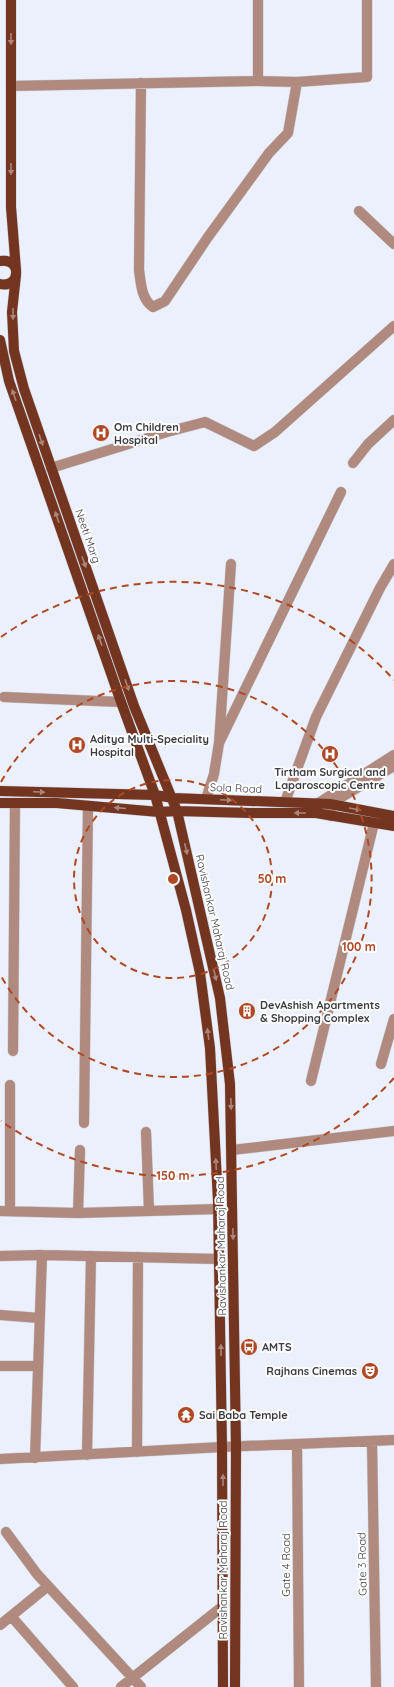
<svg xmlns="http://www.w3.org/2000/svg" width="394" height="1687" font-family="Quicksand,sans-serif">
  <rect width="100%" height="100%" fill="#ecf0fc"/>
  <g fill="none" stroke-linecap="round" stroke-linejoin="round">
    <g stroke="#c9ccd7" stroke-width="11">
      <path id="minor" d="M 258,81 L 258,0
        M 141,83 L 139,270 C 141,283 141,299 153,307 L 165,301 L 208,237 L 269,153 L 288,133 L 297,82
        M 11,86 L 258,81 L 297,82 L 367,77 L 367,0
        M 359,211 L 394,244
        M 353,463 L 368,444 L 394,420
        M 51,468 L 167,432 L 205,422 L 254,446 L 275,432 L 394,326
        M 4,697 L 121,702
        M 219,743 L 341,492
        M 206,799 L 214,774 L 219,743 L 231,564
        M 285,802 L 316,717 L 380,588 L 394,564
        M 317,807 L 317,804 L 394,755
        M 331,816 L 330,804 L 394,766
        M 13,1051 L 15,803
        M 381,1064 L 394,1019
        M 311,1081 L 374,823
        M 84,1123 L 88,806
        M 146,1132 L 149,1211
        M 80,1150 L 78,1213 L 218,1209
        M 232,1150 L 394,1131
        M 10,1210 L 10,1085
        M 0,1211 L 78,1213
        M 0,1256 L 42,1255 L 219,1259
        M 0,1315 L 40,1318
        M 0,1366 L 38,1366
        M 372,1441 L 376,1687
        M 297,1444 L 299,1687
        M 137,1452 L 138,1257
        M 87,1455 L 91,1256
        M 35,1458 L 42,1255
        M 0,1459 L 222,1447 L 394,1440
        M 6,1532 L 37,1574 L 141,1687
        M 11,1616 L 73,1687
        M 0,1625 L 48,1586
        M 121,1687 L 223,1606"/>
    </g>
    <g stroke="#c9ccd7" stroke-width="11">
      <path id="major" d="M 11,0 L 11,207 L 16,270
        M 0,261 C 22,257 21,289 0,284
        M 16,275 L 12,312 L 14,351 L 24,389 L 134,706 L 177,811 L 220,998 L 230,1084 L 236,1446 L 235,1687
        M 0,340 L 9,381 L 121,702 L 155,795 L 186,910 L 200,973 L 210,1048 L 218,1201 L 222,1447 L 223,1687
        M 0,791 L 155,795 L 173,798 L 330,804 L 394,816
        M 0,803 L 57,803 L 159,812 L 177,811 L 250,813 L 316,813 L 394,826"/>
    </g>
    <use href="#minor" stroke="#b08a7e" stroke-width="10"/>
    <use href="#major" stroke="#743520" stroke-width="10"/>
  </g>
  <defs><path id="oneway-solid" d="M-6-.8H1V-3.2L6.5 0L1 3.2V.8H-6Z"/></defs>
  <g fill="#ab8578">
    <use href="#oneway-solid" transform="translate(11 39) rotate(90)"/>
    <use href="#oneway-solid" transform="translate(11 169) rotate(90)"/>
    <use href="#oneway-solid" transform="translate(13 314) rotate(90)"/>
    <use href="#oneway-solid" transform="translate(14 395) rotate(-109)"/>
    <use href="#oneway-solid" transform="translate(41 440) rotate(71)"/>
    <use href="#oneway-solid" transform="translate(57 517) rotate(-109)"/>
    <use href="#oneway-solid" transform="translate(84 562) rotate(71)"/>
    <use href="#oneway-solid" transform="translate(100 640) rotate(-109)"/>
    <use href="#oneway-solid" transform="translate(127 685) rotate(71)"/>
    <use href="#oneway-solid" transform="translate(39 792) rotate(2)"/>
    <use href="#oneway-solid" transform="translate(226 800) rotate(2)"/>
    <use href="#oneway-solid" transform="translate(120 808) rotate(-175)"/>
    <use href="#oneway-solid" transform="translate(355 809) rotate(10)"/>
    <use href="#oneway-solid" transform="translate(300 813) rotate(180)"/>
    <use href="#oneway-solid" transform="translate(186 849) rotate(77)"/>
    <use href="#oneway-solid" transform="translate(215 975) rotate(77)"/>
    <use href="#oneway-solid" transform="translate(208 1034) rotate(-98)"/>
    <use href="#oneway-solid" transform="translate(231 1104) rotate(89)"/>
    <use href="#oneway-solid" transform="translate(216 1164) rotate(-93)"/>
    <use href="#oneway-solid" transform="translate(233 1234) rotate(89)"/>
    <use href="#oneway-solid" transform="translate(221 1350) rotate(-91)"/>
    <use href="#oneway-solid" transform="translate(223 1480) rotate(-90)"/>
  </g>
  <g fill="none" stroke="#af4824" stroke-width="2" stroke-dasharray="7 5">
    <circle cx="173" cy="879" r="99"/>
    <path d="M1 782A198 198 0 1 1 1 976"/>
    <path d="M394 1078A297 297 0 0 1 1 1121M1 637A297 297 0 0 1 394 680"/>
  </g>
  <defs>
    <g id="hospital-disc" transform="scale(0.9)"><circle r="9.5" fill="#af4824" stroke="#fdfdfd"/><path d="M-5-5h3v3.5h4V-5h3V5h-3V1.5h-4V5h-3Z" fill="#fff"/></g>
    <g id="building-disc" transform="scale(0.9)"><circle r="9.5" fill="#af4824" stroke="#fdfdfd"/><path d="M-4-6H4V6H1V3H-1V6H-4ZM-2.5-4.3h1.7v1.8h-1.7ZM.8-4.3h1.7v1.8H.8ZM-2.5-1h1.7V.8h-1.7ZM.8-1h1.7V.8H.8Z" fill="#fff"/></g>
    <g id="bus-disc" transform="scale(0.9)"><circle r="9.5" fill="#af4824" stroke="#fdfdfd"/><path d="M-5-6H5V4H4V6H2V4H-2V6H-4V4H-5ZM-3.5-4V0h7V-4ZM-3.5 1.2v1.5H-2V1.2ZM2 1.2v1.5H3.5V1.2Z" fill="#fff"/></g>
    <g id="theatre-disc" transform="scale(0.9)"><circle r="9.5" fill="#af4824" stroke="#fdfdfd"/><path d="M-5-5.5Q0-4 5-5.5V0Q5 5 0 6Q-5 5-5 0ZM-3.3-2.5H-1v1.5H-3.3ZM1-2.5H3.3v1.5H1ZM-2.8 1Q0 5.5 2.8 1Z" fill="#fff"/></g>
    <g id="temple-disc" transform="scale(0.9)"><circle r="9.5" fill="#af4824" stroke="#fdfdfd"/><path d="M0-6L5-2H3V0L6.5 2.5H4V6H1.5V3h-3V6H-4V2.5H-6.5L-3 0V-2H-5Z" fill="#fff"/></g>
  </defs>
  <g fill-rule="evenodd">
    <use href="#hospital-disc" x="101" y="433"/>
    <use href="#hospital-disc" x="77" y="745"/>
    <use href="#hospital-disc" x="330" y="754"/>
    <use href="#building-disc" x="247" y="1011"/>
    <use href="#bus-disc" x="249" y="1347"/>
    <use href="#theatre-disc" x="370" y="1371"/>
    <use href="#temple-disc" x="186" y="1415"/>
  </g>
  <g text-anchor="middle" stroke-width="4" stroke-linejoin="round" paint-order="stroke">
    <g font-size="11" font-weight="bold" fill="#3b3c41" stroke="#fdfdfd" text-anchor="start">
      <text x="114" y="431">Om Children<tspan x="114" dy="13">Hospital</tspan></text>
      <text x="90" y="743">Aditya Multi-Speciality<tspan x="90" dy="13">Hospital</tspan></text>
      <text x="330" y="776" text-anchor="middle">Tirtham Surgical and<tspan x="330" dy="13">Laparoscopic Centre</tspan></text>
      <text x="260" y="1009">DevAshish Apartments<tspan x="260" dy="13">&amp; Shopping Complex</tspan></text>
      <text x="262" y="1351">AMTS</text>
      <text x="357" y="1375" text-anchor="end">Rajhans Cinemas</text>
      <text x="199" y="1419">Sai Baba Temple</text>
    </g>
    <g font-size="11" fill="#3b3c41" stroke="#fdfdfd">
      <text transform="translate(88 536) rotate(71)" y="4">Neeti Marg</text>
      <text transform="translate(236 788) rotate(2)" y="4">Sola Road</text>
      <text transform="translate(215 922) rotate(77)" y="4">Ravishankar Maharaj Road</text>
      <text transform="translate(221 1246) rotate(-91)" y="4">Ravishankar Maharaj Road</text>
      <text transform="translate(362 1564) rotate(-91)" y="4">Gate 3 Road</text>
      <text transform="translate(286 1565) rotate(-90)" y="4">Gate 4 Road</text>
      <text transform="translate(223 1570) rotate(-90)" y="4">Ravishankar Maharaj Road</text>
    </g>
  </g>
  <circle cx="173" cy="879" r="6" fill="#af4824" stroke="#fdfdfd" stroke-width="2"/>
  <g font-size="12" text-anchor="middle" font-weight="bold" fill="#af4824" stroke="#fdfdfd" stroke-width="4" stroke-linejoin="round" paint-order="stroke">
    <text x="272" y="883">50 m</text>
    <text x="359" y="951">100 m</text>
    <text x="173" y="1180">150 m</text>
  </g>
</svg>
